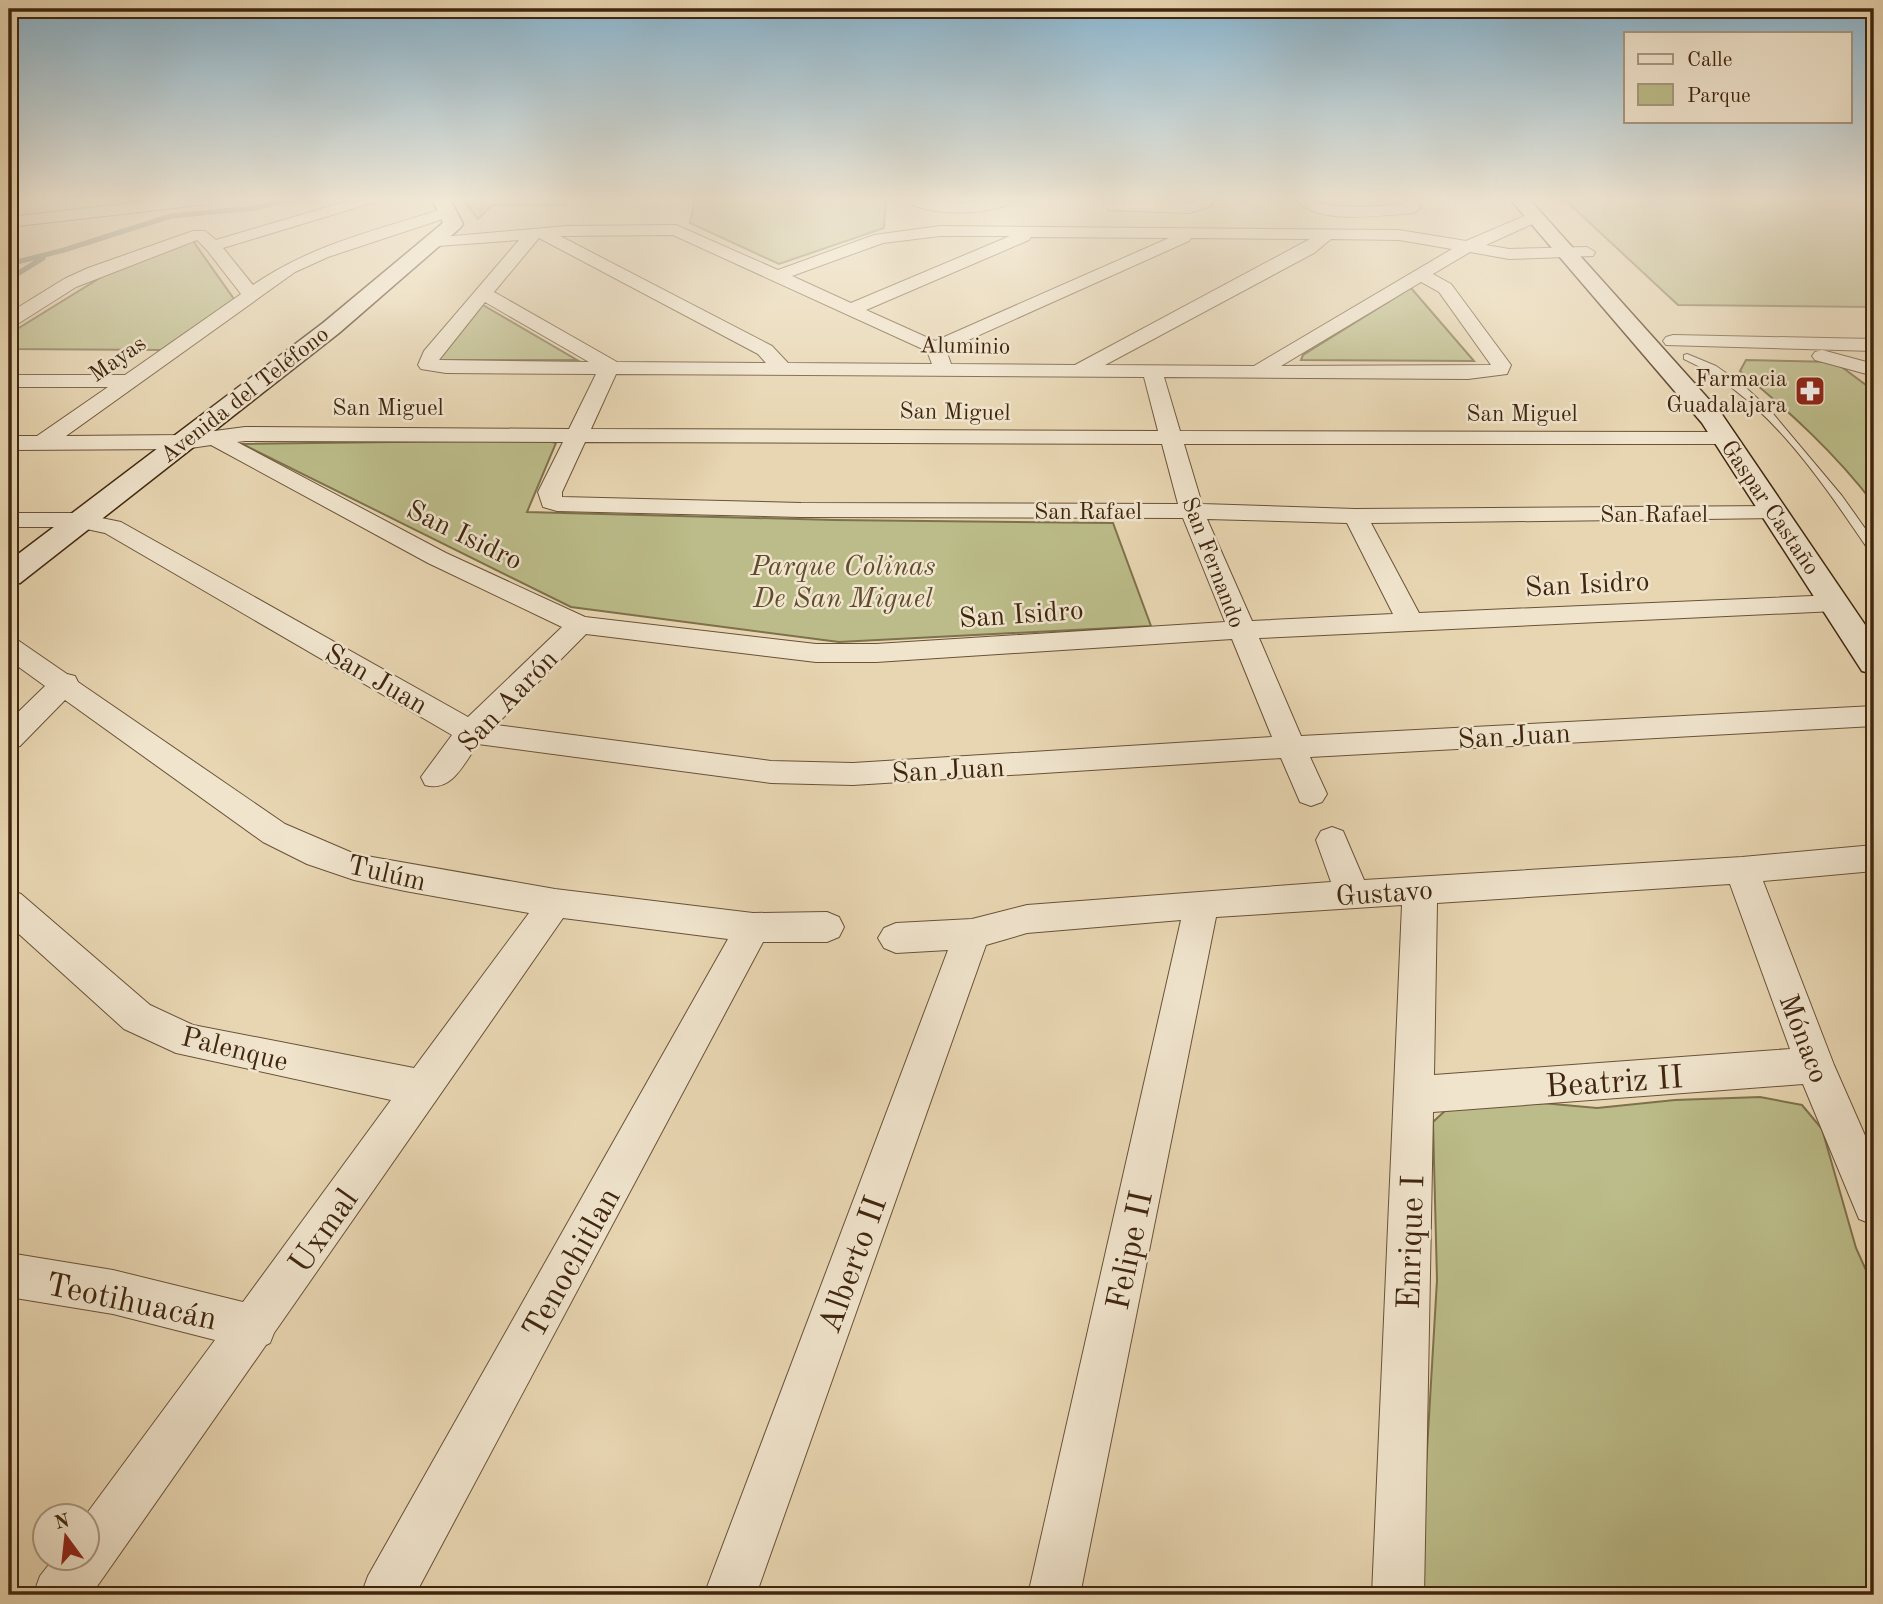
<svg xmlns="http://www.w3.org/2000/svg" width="1883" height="1604" font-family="'Old Standard TT',serif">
  <rect width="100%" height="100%" fill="#e8d6b2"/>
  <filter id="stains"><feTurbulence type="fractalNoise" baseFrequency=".00286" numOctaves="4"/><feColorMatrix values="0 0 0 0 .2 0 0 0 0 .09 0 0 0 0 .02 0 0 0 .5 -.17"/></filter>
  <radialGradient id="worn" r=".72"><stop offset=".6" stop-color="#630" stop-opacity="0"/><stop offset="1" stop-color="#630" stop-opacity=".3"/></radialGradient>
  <path fill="#bbbc89" stroke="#7e714c" stroke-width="2" d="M 462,199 L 565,199 L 566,205 L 492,205 L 478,219 Z
    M 695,199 L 886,199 L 884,228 L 779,264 L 690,223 Z
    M 1564,199 L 1874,199 L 1874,307 L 1678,305 Z
    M 193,241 L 234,299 L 161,350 L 9,349 L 9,334 L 113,270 Z
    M 1411,288 L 1474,361 L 1301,360 L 1303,355 Z
    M 483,305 L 577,360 L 439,360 Z
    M 1746,360 L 1835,362 L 1874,391 L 1874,504 C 1835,453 1789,411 1740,371 Z
    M 545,440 L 556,443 L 527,512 L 835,520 L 1113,523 L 1151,626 L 839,642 L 571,607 L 242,444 Z
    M 1760,1097 L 1802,1105 L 1822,1129 L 1856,1248 L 1874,1288 L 1874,1595 L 1423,1595 L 1426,1468 L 1437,1280 L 1433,1122 L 1448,1108 L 1542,1103 L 1597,1108 L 1675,1100 Z"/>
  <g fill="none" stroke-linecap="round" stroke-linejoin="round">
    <path stroke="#757e70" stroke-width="5" d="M 9,264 L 64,250 L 171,216 L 256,208 L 289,199
      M 9,279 L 43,258"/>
    <g stroke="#6a5237" stroke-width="2">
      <path id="lane" d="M 1687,354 L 1716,366 L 1743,385 L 1769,409 L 1842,496 L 1874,541 L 1874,553 L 1870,552 C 1820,479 1766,396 1684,359 L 1684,355 Z"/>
    </g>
    <g stroke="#6a5237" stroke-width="2">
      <path id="street" d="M 169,199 L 217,199 L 209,204 L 9,227 L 9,217 Z
        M 354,199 L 378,199 L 375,202 L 223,248 L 253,285 C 311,245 376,230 443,209 L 449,207 L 457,212 L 455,215 L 328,257 L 295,272 L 66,436 L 184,435 L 245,427 L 569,429 L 596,374 L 446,373 L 421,369 L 418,365 L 424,351 L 519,240 L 424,247 L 422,243 L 430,238 L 567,226 L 676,225 L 778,270 L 874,235 L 940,226 L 1399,230 L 1466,241 L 1529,214 L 1541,214 L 1543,217 L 1541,220 L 1486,245 L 1509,249 L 1587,247 L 1595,252 L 1593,256 L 1509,259 L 1470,252 L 1433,274 L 1451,284 L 1511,365 L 1507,374 L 1468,379 L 1164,377 L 1180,431 L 1726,432 L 1734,434 L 1737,439 L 1734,444 L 1184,444 L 1202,504 L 1355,509 L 1774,506 L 1782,508 L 1786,513 L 1782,518 L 1371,523 L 1419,613 L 1835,595 L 1844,597 L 1848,603 L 1844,609 L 1835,611 L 1259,638 L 1301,736 L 1874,706 L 1874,726 L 1310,757 L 1327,794 L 1322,802 L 1311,806 L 1300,802 L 1281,758 L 853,785 L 771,783 L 478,744 C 464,763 452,793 425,785 L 421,777 L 452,735 L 105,533 L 77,527 L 9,527 L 9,513 L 77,513 L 121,522 L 468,717 L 562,627 L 428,563 L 211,445 L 184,449 L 9,450 L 9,436 L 37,436 L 108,387 L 9,387 L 9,375 L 125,375 L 241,294 L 207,250 L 197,240 L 76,287 L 16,325 L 9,327 L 9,313 L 64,279 L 88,268 L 193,231 L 205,231 L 216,240 ZM 673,235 L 927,351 L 932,364 L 788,363 L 772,346 L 560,236 ZM 940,236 L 1010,236 L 851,303 L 792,276 L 883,243 ZM 1031,237 L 1169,238 L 935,341 L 866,310 L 1029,240 ZM 539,238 L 758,354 L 766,363 L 617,362 L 494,292 ZM 1191,238 L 1310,239 L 1075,365 L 951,364 L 946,350 L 1189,241 ZM 1331,239 L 1399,240 L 1452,249 L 1254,366 L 1105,365 L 1314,253 ZM 1421,282 L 1439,292 L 1491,365 L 1281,366 ZM 485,302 L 589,362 L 439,360 ZM 616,374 L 1144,377 L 1158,431 L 591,429 ZM 245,441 L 563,442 L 538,492 L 543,507 L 557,511 L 801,517 L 1183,518 L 1225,622 L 876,644 L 816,644 L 585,617 L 446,553 L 237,442 ZM 585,442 L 1162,444 L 1178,504 L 801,503 L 562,497 L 562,492 ZM 1207,519 L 1347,523 L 1393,614 L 1252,621 ZM 586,634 L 816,662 L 876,662 L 1232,639 L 1272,737 L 853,763 L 771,761 L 496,725 Z
        M 904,199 L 959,203 L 1015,199 C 998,217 921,217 904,199 Z
        M 1195,199 L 1211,199 L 1212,204 L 1209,207 L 1189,213 L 1110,210 L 1102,205 L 1110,200 L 1189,203 L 1196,201 Z
        M 1295,199 C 1311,199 1323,205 1339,206 C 1360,208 1381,206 1402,204 L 1398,199 L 1414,199 L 1421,208 L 1413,213 C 1381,215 1318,226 1295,199 Z
        M 1673,335 L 1874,339 L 1874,351 L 1666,345 L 1663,341 L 1666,337 Z
        M 1822,350 L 1874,364 L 1874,376 L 1815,360 L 1812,356 L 1815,352 Z
        M 9,638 L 19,641 L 67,674 L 75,676 L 78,682 L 285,824 L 355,854 L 555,889 L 753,913 L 827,912 L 839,917 L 844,927 L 839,937 L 827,942 L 763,942 L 415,1595 L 361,1595 L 368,1576 L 728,939 L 563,918 L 274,1333 L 270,1343 L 266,1345 L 91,1595 L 33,1595 L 40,1576 L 54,1558 L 88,1558 L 88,1516 L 85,1516 L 215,1340 L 113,1314 L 9,1297 L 9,1253 L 113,1270 L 243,1302 L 391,1100 L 176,1053 L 124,1029 L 9,925 L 9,890 L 21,894 L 150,1005 L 193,1025 L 414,1068 L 529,913 L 405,891 L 354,880 L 307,864 L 263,842 L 65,700 L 20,746 L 9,749 L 9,721 L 45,686 L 9,660 Z
        M 1332,827 L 1343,831 L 1364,880 L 1742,857 L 1874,845 L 1874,871 L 1763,881 L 1834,1065 L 1874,1156 L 1874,1225 L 1859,1219 L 1803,1084 L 1433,1112 L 1424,1595 L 1372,1595 L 1402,905 L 1216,917 L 1080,1595 L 1028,1595 L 1181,920 L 1027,933 L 986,945 L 756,1595 L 704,1595 L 948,950 L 896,953 L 884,948 L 878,938 L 884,928 L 896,923 L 972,919 L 1027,905 L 1331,882 L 1316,840 L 1321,831 ZM 1730,884 L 1790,1049 L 1434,1075 L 1437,903 Z"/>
    </g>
    <g stroke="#40260e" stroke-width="3">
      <path id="secondary" d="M 432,199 L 450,199 L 463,224 L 460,228 L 339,333 L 20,583 L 9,585 L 9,561 L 323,323 L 443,223 Z
        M 1510,199 L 1529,199 L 1721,413 L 1874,638 L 1874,674 L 1862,671 L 1702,423 Z"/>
    </g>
    <use href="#lane" fill="#f0e4cd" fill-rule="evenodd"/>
    <use href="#street" fill="#f0e4cd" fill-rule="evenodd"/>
    <use href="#secondary" fill="#f0e4cd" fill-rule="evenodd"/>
  </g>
  <linearGradient id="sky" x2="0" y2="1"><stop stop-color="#88b6d2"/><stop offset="0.47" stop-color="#f5eddc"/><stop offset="1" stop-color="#f5eddc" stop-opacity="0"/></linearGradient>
  <rect width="1883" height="423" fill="url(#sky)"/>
  <defs>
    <g id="pharmacy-square" transform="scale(1.575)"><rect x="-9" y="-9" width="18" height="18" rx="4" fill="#8f2418" stroke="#f0e4cd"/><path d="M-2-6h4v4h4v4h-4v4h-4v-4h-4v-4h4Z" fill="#fff"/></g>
  </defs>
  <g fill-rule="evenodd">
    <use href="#pharmacy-square" x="1810" y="391"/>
  </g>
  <g text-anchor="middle" stroke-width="5" stroke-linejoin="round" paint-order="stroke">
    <g font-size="23" fill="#40260e" stroke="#f0e4cd">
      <text transform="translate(965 345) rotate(1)" y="8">Aluminio</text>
      <text transform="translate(117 358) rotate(-35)" y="8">Mayas</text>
      <text transform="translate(244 394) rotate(-38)" y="8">Avenida del Teléfono</text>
      <text x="388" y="415">San Miguel</text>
      <text transform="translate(955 411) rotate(1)" y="8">San Miguel</text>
      <text x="1522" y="421">San Miguel</text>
      <text transform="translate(1771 507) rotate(56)" y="8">Gaspar Castaño</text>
      <text x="1088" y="519">San Rafael</text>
      <text x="1654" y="522">San Rafael</text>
      <text transform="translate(1214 562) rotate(69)" y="8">San Fernando</text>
    </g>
    <g font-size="23" fill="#40260e" stroke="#f0e4cd" text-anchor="end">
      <text x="1787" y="386">Farmacia<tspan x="1787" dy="26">Guadalajara</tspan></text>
    </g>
    <g font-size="28" fill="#40260e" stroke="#f0e4cd">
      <text transform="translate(465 534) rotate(26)" y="10">San Isidro</text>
      <text transform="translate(1587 583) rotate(-3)" y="10">San Isidro</text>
      <text transform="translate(1021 613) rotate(-4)" y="10">San Isidro</text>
      <text transform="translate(377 678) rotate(30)" y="10">San Juan</text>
      <text transform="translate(507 700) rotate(-46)" y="10">San Aarón</text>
      <text transform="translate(1514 735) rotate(-3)" y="10">San Juan</text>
      <text transform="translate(948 769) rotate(-3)" y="10">San Juan</text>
      <text transform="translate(387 872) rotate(13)" y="10">Tulúm</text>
      <text transform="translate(1384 892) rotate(-4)" y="10">Gustavo</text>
      <text transform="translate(1805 1038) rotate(69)" y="10">Mónaco</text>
      <text transform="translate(235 1048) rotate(14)" y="10">Palenque</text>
    </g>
    <g font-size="28" font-style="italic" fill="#5f4c2d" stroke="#f0e4cd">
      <text x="843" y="575">Parque Colinas<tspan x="843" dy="32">De San Miguel</tspan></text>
    </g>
    <g font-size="33" fill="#40260e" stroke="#f0e4cd">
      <text transform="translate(1614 1080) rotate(-4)" y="12">Beatriz II</text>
      <text transform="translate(322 1230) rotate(-55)" y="12">Uxmal</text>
      <text transform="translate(1409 1242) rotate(-88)" y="12">Enrique I</text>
      <text transform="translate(1128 1250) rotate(-78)" y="12">Felipe II</text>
      <text transform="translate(570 1262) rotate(-61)" y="12">Tenochitlan</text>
      <text transform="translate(851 1264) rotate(-70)" y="12">Alberto II</text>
      <text transform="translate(132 1300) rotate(12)" y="12">Teotihuacán</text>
    </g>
  </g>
  <rect width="1883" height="1604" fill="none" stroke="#e8d6b2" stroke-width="35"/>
  <rect x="10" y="10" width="1862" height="1583" fill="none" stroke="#40260e" stroke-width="3.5"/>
  <rect x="18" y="18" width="1848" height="1569" fill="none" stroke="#40260e" stroke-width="2"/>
  <rect x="1624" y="32" width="228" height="91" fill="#f0e4cd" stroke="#aa9881" stroke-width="2"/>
  <rect x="1638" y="54" width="35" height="10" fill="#f0e4cd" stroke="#aa9881" stroke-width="2"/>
  <text x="1687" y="66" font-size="21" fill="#40260e">Calle</text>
  <rect x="1638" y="84" width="35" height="21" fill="#bbbc89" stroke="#aa9881" stroke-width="2"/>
  <text x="1687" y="102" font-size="21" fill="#40260e">Parque</text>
  <g transform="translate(66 1537) rotate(345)"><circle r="33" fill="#f0e4cd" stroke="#aa9881" stroke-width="2"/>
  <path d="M0-5L12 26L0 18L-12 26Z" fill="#8f2418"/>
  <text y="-10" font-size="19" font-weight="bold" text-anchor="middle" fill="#40260e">N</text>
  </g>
  <rect width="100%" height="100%" filter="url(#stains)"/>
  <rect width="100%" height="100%" fill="url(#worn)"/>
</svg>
